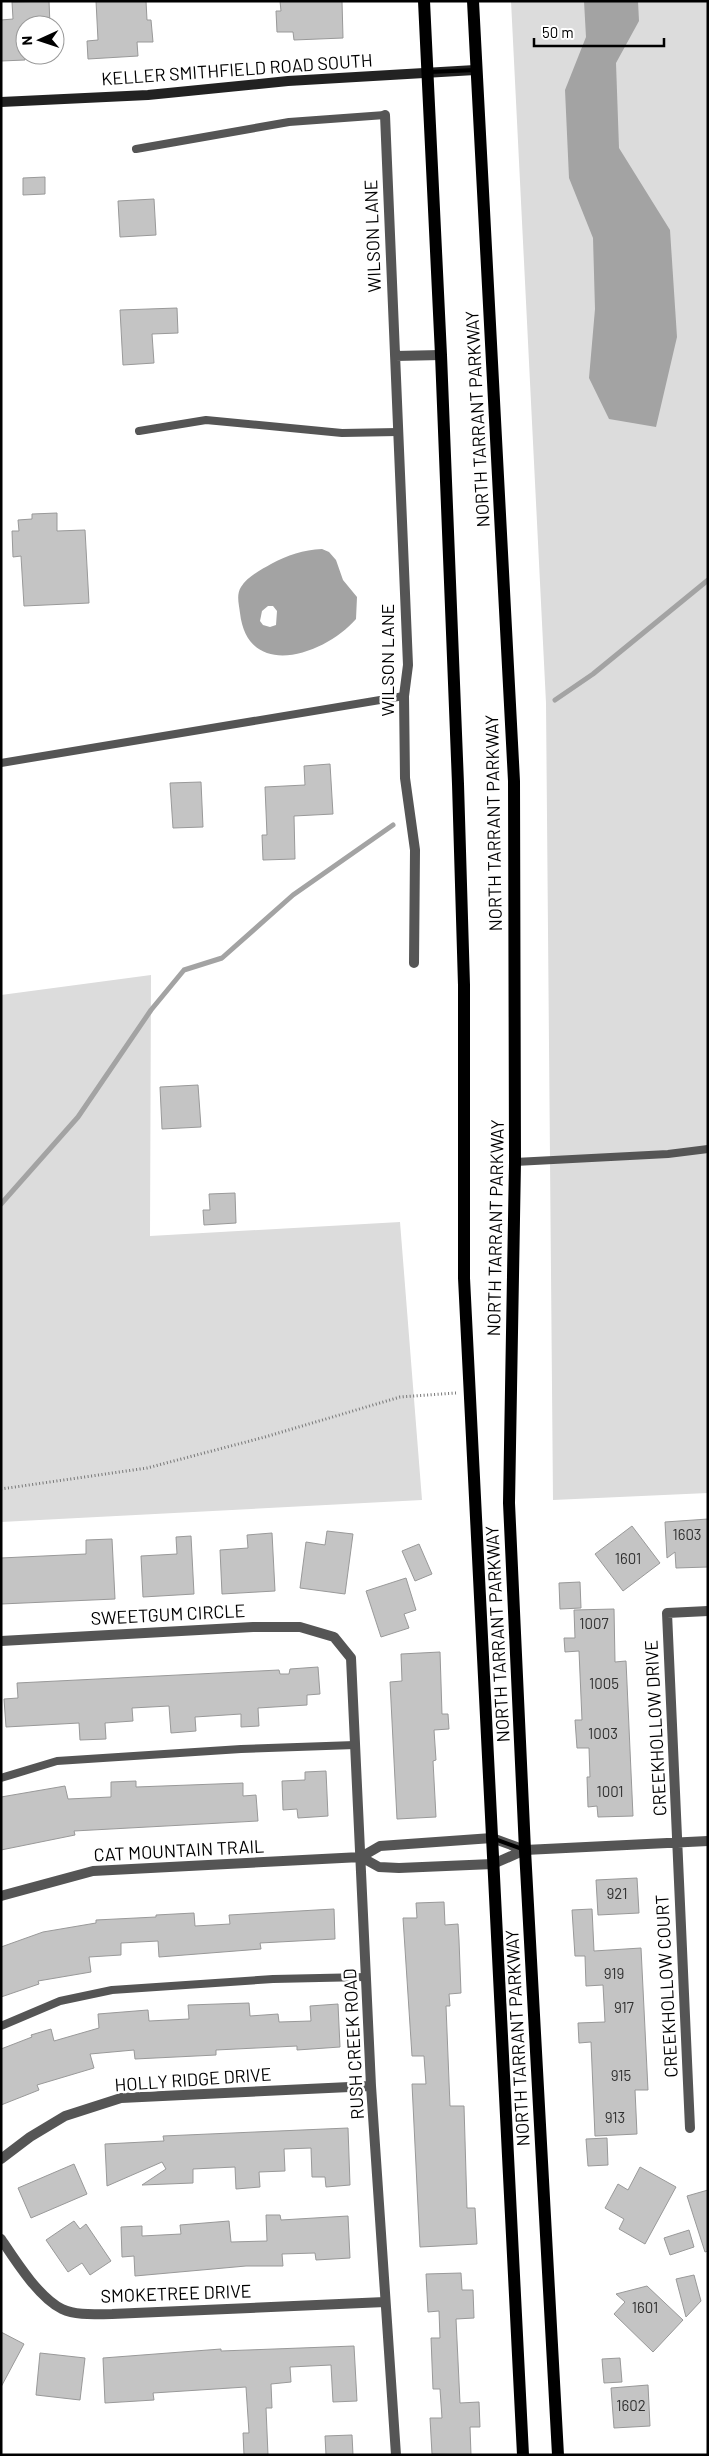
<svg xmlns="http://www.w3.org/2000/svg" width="709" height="2456" font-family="Barlow,sans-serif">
  <rect width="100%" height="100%" fill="#fff"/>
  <path fill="#dcdcdc" d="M 511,1 L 708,1 L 708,1493 L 553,1500 L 546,703 Z
    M 151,975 L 150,1236 L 400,1222 L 422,1500 L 1,1522 L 1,995 Z"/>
  <path fill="#a3a3a3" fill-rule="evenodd" d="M 584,1 L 638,1 L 639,21 L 616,63 L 619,148 L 670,230 L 677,337 L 656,427 L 609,419 L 589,378 L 595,309 L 593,238 L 569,178 L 565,90 L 586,37 Z
    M 322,549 L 329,552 L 336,560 L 343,580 L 357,597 L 356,619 C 326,654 248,682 240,613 C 239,604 236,595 241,587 C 247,577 262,569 271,564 C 288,555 303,550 322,549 ZM 268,606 L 273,606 L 277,611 L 276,625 L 270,627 L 263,625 L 260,621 L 262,611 Z"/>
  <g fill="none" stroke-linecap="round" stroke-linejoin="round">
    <path stroke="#a3a3a3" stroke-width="5" d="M 555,700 L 593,674 L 708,580
      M 1,1204 L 78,1117 L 151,1010 L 184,970 L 222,958 L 293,895 L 393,825"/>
  </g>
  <path fill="#c4c4c4" stroke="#999" d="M 49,1 L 50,25 L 25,25 L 25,60 L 1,61 L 1,20 L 13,19 L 12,2 Z
    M 96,1 L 146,1 L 147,20 L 151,20 L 153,42 L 137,42 L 138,56 L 88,59 L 87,41 L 98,40 Z
    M 280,1 L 342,1 L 343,38 L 294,40 L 293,32 L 277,32 L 276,11 L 281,11 Z
    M 45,177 L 45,194 L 23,195 L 23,178 Z
    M 154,199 L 156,235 L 120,237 L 118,201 Z
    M 177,308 L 178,333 L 152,334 L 154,363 L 123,365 L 120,310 Z
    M 57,513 L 57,531 L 85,530 L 89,603 L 24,606 L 21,556 L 13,557 L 12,531 L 19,531 L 18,520 L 32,519 L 32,514 Z
    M 330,764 L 333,814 L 294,816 L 295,859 L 263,860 L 262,835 L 267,835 L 265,787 L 305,785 L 304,766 Z
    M 201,782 L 203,827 L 173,828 L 170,783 Z
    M 198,1085 L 201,1127 L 162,1129 L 160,1087 Z
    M 235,1193 L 236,1223 L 204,1225 L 203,1210 L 210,1210 L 209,1194 Z
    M 708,1519 L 708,1567 L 676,1568 L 675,1552 L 667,1558 L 665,1522 Z
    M 632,1526 L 660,1563 L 623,1591 L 595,1554 Z
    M 327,1531 L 353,1534 L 345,1594 L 300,1588 L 306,1542 L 325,1545 Z
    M 272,1533 L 275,1591 L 222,1594 L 220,1550 L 248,1548 L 247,1535 Z
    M 191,1536 L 194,1594 L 143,1597 L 141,1556 L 177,1554 L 176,1537 Z
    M 112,1539 L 115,1599 L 1,1604 L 1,1558 L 86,1554 L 86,1540 Z
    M 419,1544 L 432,1574 L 415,1581 L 402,1551 Z
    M 406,1578 L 416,1610 L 404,1614 L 409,1628 L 381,1637 L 366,1591 Z
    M 580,1582 L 581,1608 L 560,1609 L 559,1583 Z
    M 614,1609 L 615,1662 L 626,1661 L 633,1816 L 598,1817 L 597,1806 L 588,1807 L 587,1777 L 590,1777 L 589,1748 L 577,1748 L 575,1720 L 582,1720 L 579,1651 L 565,1652 L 564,1638 L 575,1638 L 574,1610 Z
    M 440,1652 L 442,1714 L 448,1714 L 449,1729 L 434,1730 L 436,1760 L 433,1761 L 436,1817 L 397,1819 L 390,1682 L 402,1681 L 401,1654 Z
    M 318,1667 L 320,1694 L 307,1695 L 307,1705 L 258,1708 L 259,1726 L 241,1727 L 241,1714 L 195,1717 L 196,1731 L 171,1733 L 169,1706 L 132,1708 L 133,1721 L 105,1723 L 106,1739 L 80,1740 L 79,1723 L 6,1727 L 4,1699 L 18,1698 L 17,1683 L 279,1670 L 280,1674 L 289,1674 L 290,1669 Z
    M 326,1771 L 328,1816 L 298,1818 L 297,1809 L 283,1810 L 282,1781 L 305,1780 L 305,1772 Z
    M 136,1781 L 136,1787 L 243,1783 L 243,1796 L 256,1795 L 258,1821 L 74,1831 L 75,1835 L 1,1850 L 1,1797 L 65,1786 L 68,1799 L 111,1797 L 111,1782 Z
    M 637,1878 L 639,1913 L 598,1915 L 596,1880 Z
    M 444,1902 L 445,1925 L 458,1924 L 459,1940 L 461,1993 L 449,1994 L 450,2006 L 446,2006 L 450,2106 L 464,2106 L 467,2208 L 475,2208 L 477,2244 L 420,2247 L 412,2084 L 426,2084 L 424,2056 L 412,2056 L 403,1918 L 417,1918 L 416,1903 Z
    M 334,1909 L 335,1939 L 260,1943 L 261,1949 L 159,1957 L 158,1941 L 121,1943 L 121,1955 L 89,1957 L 91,1972 L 38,1981 L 39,1984 L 1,1997 L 1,1947 L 43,1932 L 96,1923 L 96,1920 L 156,1917 L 156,1915 L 194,1913 L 195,1926 L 230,1924 L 229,1915 Z
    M 592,1909 L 594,1951 L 641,1948 L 648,2090 L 635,2090 L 637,2134 L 595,2136 L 591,2042 L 579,2043 L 578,2023 L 605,2022 L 603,1985 L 586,1986 L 585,1956 L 575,1956 L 572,1910 Z
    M 249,2003 L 250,2016 L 278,2014 L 279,2022 L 311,2021 L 310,2006 L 338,2004 L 340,2047 L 297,2050 L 297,2046 L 216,2050 L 216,2055 L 135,2059 L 134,2050 L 90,2054 L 94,2068 L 37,2085 L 39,2090 L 1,2105 L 1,2049 L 32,2037 L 31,2035 L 51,2029 L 54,2041 L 99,2028 L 98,2014 L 148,2010 L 149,2021 L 189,2019 L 188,2005 Z
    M 348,2128 L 350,2185 L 326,2187 L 325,2177 L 312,2177 L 311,2148 L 284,2149 L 285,2171 L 259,2172 L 260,2187 L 236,2189 L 235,2167 L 193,2169 L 193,2183 L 142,2185 L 166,2169 L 162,2162 L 107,2186 L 105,2144 L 164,2141 L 163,2136 Z
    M 607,2138 L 608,2165 L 588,2166 L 586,2139 Z
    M 74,2164 L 87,2194 L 31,2218 L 18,2188 Z
    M 640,2167 L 676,2187 L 645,2244 L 619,2229 L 624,2219 L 605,2208 L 618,2184 L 628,2190 Z
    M 708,2190 L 708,2251 L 705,2252 L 687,2196 Z
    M 266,2215 L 280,2215 L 281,2220 L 348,2216 L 350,2258 L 316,2260 L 315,2253 L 282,2254 L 283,2266 L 246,2266 L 135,2276 L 134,2256 L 122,2257 L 121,2227 L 142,2226 L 142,2236 L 181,2234 L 180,2225 L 229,2221 L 231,2242 L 267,2241 Z
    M 74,2221 L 80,2229 L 86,2224 L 111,2261 L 90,2275 L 82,2263 L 68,2272 L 46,2240 Z
    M 689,2230 L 694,2247 L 670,2255 L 664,2238 Z
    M 461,2273 L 462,2290 L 473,2290 L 474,2318 L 456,2319 L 460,2403 L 479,2402 L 480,2427 L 470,2427 L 471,2455 L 432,2454 L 430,2418 L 442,2418 L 440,2389 L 433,2389 L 431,2338 L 440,2338 L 439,2311 L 428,2312 L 426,2274 Z
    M 694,2275 L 701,2301 L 686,2317 L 676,2279 Z
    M 647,2286 L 683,2320 L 653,2352 L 614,2314 L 625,2302 L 616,2294 Z
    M 1,2332 L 24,2344 L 1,2387 Z
    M 354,2346 L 357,2401 L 333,2402 L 331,2365 L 290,2367 L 291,2382 L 271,2384 L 272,2408 L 266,2408 L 268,2455 L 244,2455 L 243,2433 L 249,2433 L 246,2387 L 153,2393 L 154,2400 L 105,2403 L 103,2358 L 221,2349 L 221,2351 Z
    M 40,2353 L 85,2358 L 80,2400 L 36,2395 Z
    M 620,2358 L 622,2382 L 604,2383 L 602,2359 Z
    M 648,2385 L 650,2426 L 614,2428 L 611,2388 Z
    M 352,2435 L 353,2455 L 326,2455 L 325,2436 Z"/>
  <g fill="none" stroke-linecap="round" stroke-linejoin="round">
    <path stroke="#777" stroke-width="3" stroke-dasharray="1 2.5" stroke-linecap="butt" d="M 1,1489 L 147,1468 L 265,1437 L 400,1397 L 456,1393"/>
    <path stroke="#555" stroke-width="8" d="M 136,149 L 289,122 L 385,115
      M 139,431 L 206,420 L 342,433 L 398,432
      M 1,763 L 404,696
      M 515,1162 L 668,1154 L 708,1149
      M 1,1778 L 57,1761 L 241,1749 L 355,1745
      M 1,2026 L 60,2001 L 112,1990 L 273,1979 L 366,1977"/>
    <path stroke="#555" stroke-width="10" d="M 385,115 L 408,665 L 404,696 L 405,778 L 415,850 L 414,963
      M 395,356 L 441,355
      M 1,1641 L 253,1627 L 300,1627 L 334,1637 L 351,1658 L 371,2086 L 396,2455
      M 361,1857 L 379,1867 L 399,1868 L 493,1864 L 525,1850 L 708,1841
      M 1,1896 L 93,1871 L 361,1857 L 380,1846 L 492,1838 L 525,1850
      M 690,2128 L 667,1613 L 708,1611
      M 1,2159 L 30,2137 L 65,2116 L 121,2098 L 371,2086
      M 1,2239 C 15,2260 39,2298 62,2309 C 77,2316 96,2314 112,2314 L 385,2302"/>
    <path stroke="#222" stroke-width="10" d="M 1,102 L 148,95 L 288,81 L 475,70"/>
    <path stroke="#000" stroke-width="12" d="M 424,1 L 441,355 L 458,784 L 464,985 L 464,1278 L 523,2455
      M 473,1 L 514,781 L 515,1162 L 509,1503 L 525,1850 L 558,2455"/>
  </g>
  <path fill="none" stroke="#000" stroke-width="4" stroke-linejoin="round" d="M 475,70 L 514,781 L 515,1162 L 509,1503 L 525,1850 L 492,1838 L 463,1256 L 464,985 L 458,784 L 429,72 Z"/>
  <g text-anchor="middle" stroke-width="5" stroke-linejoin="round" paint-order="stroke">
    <g font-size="15" fill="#313131">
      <text x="687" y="1540">1603</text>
      <text x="628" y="1564">1601</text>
      <text x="594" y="1629">1007</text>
      <text x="604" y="1689">1005</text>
      <text x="603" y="1739">1003</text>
      <text x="610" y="1797">1001</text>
      <text x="617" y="1899">921</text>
      <text x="614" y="1979">919</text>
      <text x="624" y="2013">917</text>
      <text x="621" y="2081">915</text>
      <text x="615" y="2123">913</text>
      <text x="645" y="2313">1601</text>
      <text x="631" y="2411">1602</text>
    </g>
    <g font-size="18" fill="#000" stroke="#fff">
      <text transform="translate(237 70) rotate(-4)" y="6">KELLER SMITHFIELD ROAD SOUTH</text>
      <text transform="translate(373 236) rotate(-92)" y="6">WILSON LANE</text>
      <text transform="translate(478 419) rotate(-93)" y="6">NORTH TARRANT PARKWAY</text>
      <text transform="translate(388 660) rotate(-90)" y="6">WILSON LANE</text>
      <text transform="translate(494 823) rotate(-91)" y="6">NORTH TARRANT PARKWAY</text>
      <text transform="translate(496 1228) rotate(-89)" y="6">NORTH TARRANT PARKWAY</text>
      <text transform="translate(168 1615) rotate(-3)" y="6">SWEETGUM CIRCLE</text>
      <text transform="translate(498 1634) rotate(-93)" y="6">NORTH TARRANT PARKWAY</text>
      <text transform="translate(656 1728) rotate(-93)" y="6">CREEKHOLLOW DRIVE</text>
      <text transform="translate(179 1851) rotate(-3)" y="6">CAT MOUNTAIN TRAIL</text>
      <text transform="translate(667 1986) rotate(-93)" y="6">CREEKHOLLOW COURT</text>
      <text transform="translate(518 2038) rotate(-93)" y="6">NORTH TARRANT PARKWAY</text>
      <text transform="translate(354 2044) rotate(-93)" y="6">RUSH CREEK ROAD</text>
      <text transform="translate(193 2080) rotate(-4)" y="6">HOLLY RIDGE DRIVE</text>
      <text transform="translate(176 2294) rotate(-2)" y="6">SMOKETREE DRIVE</text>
    </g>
  </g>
  <rect width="709" height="2456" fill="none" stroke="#000000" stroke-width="5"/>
  <g transform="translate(40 40) rotate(267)"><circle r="24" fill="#ffffff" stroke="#999999"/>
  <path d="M0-4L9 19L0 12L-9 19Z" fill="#000000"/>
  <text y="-8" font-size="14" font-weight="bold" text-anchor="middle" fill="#000000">N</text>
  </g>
  <path d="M534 38v8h130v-8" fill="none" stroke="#000000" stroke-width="2.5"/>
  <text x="542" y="38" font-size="15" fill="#000000" stroke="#ffffff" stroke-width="4" paint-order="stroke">50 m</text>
</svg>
